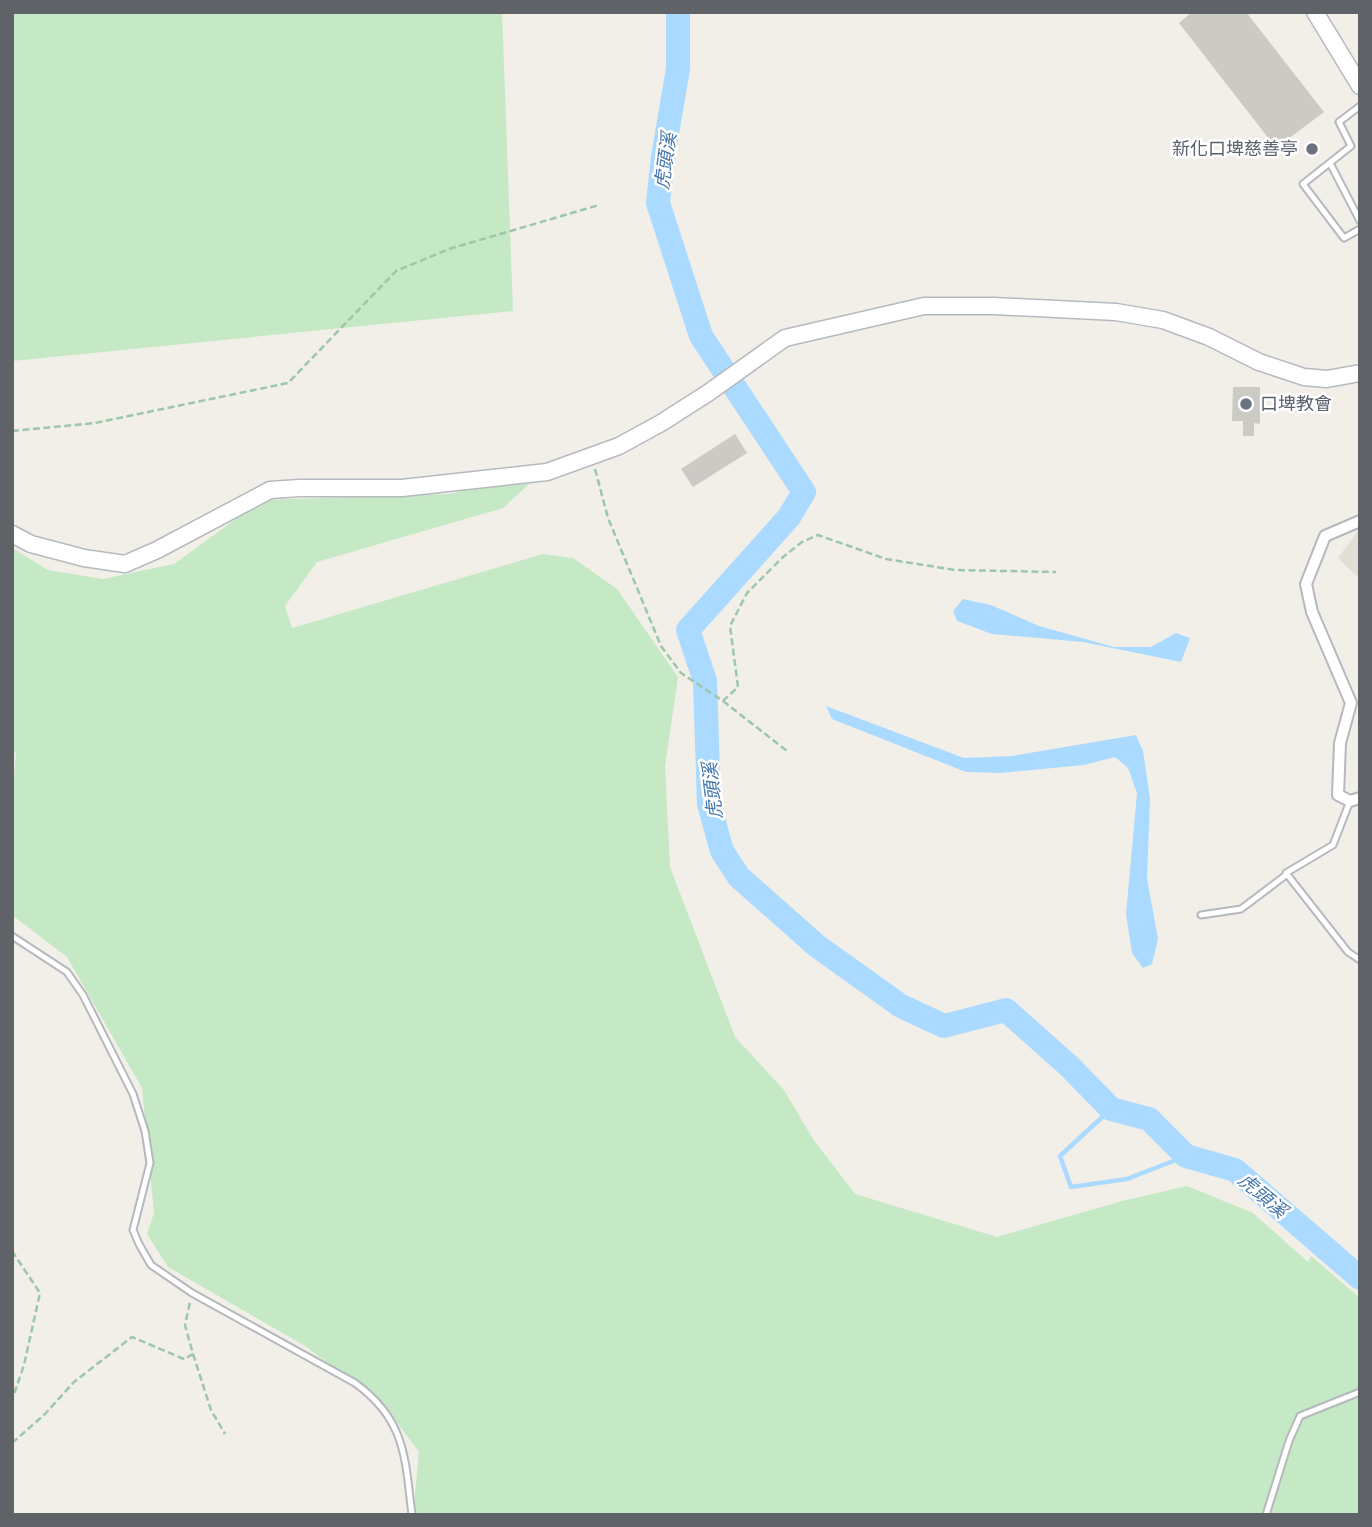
<svg xmlns="http://www.w3.org/2000/svg" width="1372" height="1527" font-family="Poppins,'Noto Sans TC',sans-serif">
  <rect width="100%" height="100%" fill="#f1efe8"/>
  <path fill="#e1ded6" d="M 1360,528 L 1360,579 L 1338,558 Z"/>
  <path fill="#c5e8c5" d="M 12,12 L 502,12 L 513,311 L 12,361 Z
    M 543,471 L 503,508 L 317,562 L 285,606 L 292,628 L 543,554 L 573,558 L 617,589 L 678,677 L 665,766 L 670,867 L 735,1037 L 784,1090 L 813,1139 L 855,1194 L 997,1237 L 1122,1201 L 1187,1186 L 1253,1213 L 1308,1262 L 1311,1256 L 1360,1298 L 1360,1515 L 415,1515 L 414,1504 L 419,1452 L 384,1405 L 305,1346 L 168,1267 L 147,1234 L 154,1213 L 142,1088 L 67,957 L 12,915 L 12,802 L 16,753 L 12,747 L 12,548 L 48,570 L 103,579 L 174,564 L 262,500 L 450,494 Z"/>
  <path fill="#aadaff" d="M 963,599 L 991,605 L 1039,626 L 1114,647 L 1151,647 L 1176,633 L 1190,638 L 1181,662 L 1083,642 L 992,634 L 957,621 L 953,611 Z
    M 826,706 L 964,758 L 1012,756 L 1136,735 L 1143,751 L 1150,799 L 1147,879 L 1158,939 L 1152,964 L 1143,968 L 1132,953 L 1126,914 L 1137,793 L 1128,768 L 1115,757 L 1084,765 L 1000,773 L 966,772 L 832,719 Z"/>
  <g fill="none" stroke-linecap="round" stroke-linejoin="round">
    <path stroke="#aadaff" stroke-width="4.5" d="M 1111,1109 L 1060,1156 L 1071,1187 L 1127,1179 L 1186,1156"/>
    <path stroke="#aadaff" stroke-width="24" d="M 678,12 L 678,69 L 663,157 L 658,203 L 701,336 L 804,492 L 789,517 L 688,630 L 705,681 L 709,804 L 722,851 L 739,877 L 817,946 L 901,1006 L 944,1026 L 1006,1010 L 1069,1066 L 1111,1109 L 1149,1119 L 1186,1156 L 1235,1170 L 1360,1278"/>
  </g>
  <path fill="#cccac5" d="M 1192,12 L 1246,12 L 1324,112 L 1276,148 L 1179,23 Z
    M 1233,387 L 1260,387 L 1260,424 L 1254,423 L 1254,436 L 1243,436 L 1243,421 L 1232,421 Z
    M 735,434 L 747,453 L 693,487 L 681,469 Z"/>
  <g fill="none" stroke-linecap="round" stroke-linejoin="round">
    <g stroke="#b5b8bc" stroke-width="9">
      <path id="lane" d="M 1360,106 L 1339,122 L 1351,146 L 1303,184 L 1344,238 L 1360,229
        M 1330,163 L 1360,221
        M 1350,801 L 1333,845 L 1286,873 L 1348,952 L 1360,960
        M 1201,915 L 1241,909 L 1286,875
        M 12,936 L 67,972 L 83,995 L 133,1094 L 145,1131 L 150,1163 L 133,1230 L 139,1244 L 151,1265 L 192,1293 L 355,1383 C 406,1420 405,1458 412,1515
        M 1266,1515 L 1289,1441 L 1300,1416 L 1360,1392"/>
    </g>
    <g stroke="#b5b8bc" stroke-width="14">
      <path id="street" d="M 1360,521 L 1325,536 L 1306,584 L 1312,612 L 1351,703 L 1340,743 L 1338,795 L 1350,801 L 1360,798"/>
    </g>
    <g stroke="#b6babf" stroke-width="19">
      <path id="secondary" d="M 1315,12 L 1360,86
        M 12,534 L 31,544 L 84,558 L 125,564 L 157,550 L 270,490 L 300,488 L 402,488 L 547,472 L 619,446 L 661,423 L 708,393 L 785,338 L 924,306 L 994,306 L 1116,312 L 1163,320 L 1209,337 L 1259,362 L 1304,377 L 1327,379 L 1360,373"/>
    </g>
    <path stroke="#9cc7a9" stroke-width="2.5" stroke-dasharray="7 3.5" stroke-linecap="butt" d="M 12,431 L 95,423 L 288,383 L 396,271 L 449,249 L 599,205
      M 595,469 L 608,518 L 661,646 L 681,673 L 723,701 L 738,687 L 730,626 L 747,593 L 783,557 L 802,542 L 818,535 L 886,559 L 955,570 L 1056,572
      M 723,701 L 787,751
      M 12,1251 L 40,1293 L 24,1365 L 12,1400
      M 193,1354 L 211,1410 L 225,1434
      M 12,1443 L 45,1414 L 74,1382 L 132,1337 L 184,1359 L 193,1354 L 185,1325 L 190,1302"/>
    <use href="#lane" stroke="#fff" stroke-width="5"/>
    <use href="#street" stroke="#fff" stroke-width="10"/>
    <use href="#secondary" stroke="#fff" stroke-width="16"/>
  </g>
  <g fill="#6b7280" stroke="#fff" stroke-width="2.5">
    <circle cx="1312" cy="149" r="7"/>
    <circle cx="1246" cy="404" r="7"/>
  </g>
  <g text-anchor="middle" stroke-width="5" stroke-linejoin="round" paint-order="stroke">
    <g font-size="18" fill="#5b616d" stroke="#fff" text-anchor="end">
      <text x="1298" y="155">新化口埤慈善亭</text>
      <text x="1260" y="410" text-anchor="start">口埤教會</text>
    </g>
    <g font-size="19" font-style="italic" fill="#4174aa" stroke="#fff">
      <text transform="translate(665 161) rotate(-82)" y="7">虎頭溪</text>
      <text transform="translate(712 791) rotate(-96)" y="7">虎頭溪</text>
      <text transform="translate(1263 1195) rotate(40)" y="7">虎頭溪</text>
    </g>
  </g>
  <rect width="1372" height="1527" fill="none" stroke="#5f6368" stroke-width="28"/>
</svg>
